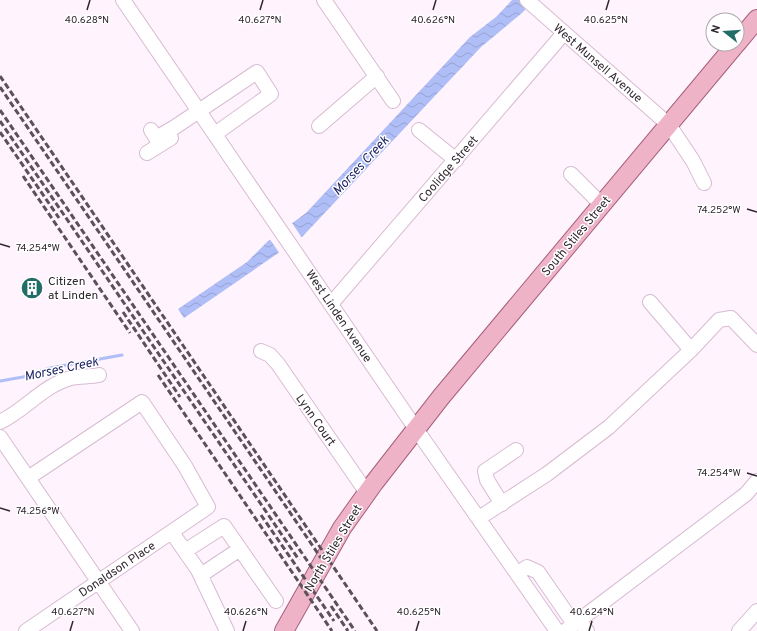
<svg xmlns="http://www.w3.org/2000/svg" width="757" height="631" font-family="Overpass,sans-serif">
  <defs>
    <pattern id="water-waves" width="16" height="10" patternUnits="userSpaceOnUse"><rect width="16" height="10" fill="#b0bef7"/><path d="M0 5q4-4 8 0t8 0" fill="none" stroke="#98a3d4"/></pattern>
  </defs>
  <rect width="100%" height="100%" fill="#fff3fd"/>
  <path fill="url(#water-waves)" d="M 512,0 L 534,0 L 522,13 L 481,47 L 303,236 L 184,318 L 178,309 L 247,262 L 268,241 L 306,213 L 470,37 L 496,17 Z"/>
  <path fill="#fff3fd" d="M 292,223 L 302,238 L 280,254 L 269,238 Z"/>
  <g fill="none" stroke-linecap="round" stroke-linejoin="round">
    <path stroke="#b0bef7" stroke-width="3" d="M 0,381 L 23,377 L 50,368 L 122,355"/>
    <g stroke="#d7bbd2" stroke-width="16">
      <path id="minor" d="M 123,0 L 416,429 L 557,631
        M 324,0 L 393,101
        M 527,0 L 669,125 L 693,161 L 704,183
        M 319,126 L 377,76
        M 151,130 L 156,138 L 175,127 L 257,72 L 271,94 L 215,134
        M 419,130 L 456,160
        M 147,153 L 171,138
        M 571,174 L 602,205
        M 650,302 L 691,350
        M 331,304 L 564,33
        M 261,351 L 270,355 L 278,364 L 367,493
        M 0,422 C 25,410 44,385 71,378 C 80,376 90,377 99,375
        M 0,437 L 132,631
        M 502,504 L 487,480 L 485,471 L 516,450
        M 479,518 L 547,474 L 609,427 L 691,350 L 719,320 L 731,318 L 757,345
        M 175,530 L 175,537 L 198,570 L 227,631
        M 185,551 L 224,526 L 276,601
        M 517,574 L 527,567 L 538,572 L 574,624
        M 201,575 L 240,549
        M 579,621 L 587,631
        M 26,631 L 208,507 L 185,466 L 142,402 L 28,478
        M 565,631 L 746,494 L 757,481
        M 739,631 L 757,611"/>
    </g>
    <g stroke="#a66079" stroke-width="20">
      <path id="major" d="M 737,43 L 757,19
        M 284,631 L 342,528 L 374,483 L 441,397 L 736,44"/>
    </g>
    <use href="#minor" stroke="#fff" stroke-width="14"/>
    <use href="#major" stroke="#efb3c7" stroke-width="18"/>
    <path stroke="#5c515a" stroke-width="3" stroke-dasharray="6 3" stroke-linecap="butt" d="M 0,76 L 377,631
      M 0,87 L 321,558
      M 0,110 L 355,631
      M 0,121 L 299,560
      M 0,132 L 59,218
      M 23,176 L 130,333
      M 123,312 L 180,397
      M 158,375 L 332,631
      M 261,515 L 334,621
      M 331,606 L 348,631"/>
  </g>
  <path fill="none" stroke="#30262f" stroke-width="1.5" d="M 87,10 L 90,0M 260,10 L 263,0M 433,10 L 436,0M 606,10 L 609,0M 747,209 L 757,212M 0,244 L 10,247M 747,473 L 757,476M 0,508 L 10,511M 70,631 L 73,621M 243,631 L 246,621M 416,631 L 419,621M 589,631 L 592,621"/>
  <defs>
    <g id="building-disc" transform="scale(1.15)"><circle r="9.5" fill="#236d68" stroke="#fff"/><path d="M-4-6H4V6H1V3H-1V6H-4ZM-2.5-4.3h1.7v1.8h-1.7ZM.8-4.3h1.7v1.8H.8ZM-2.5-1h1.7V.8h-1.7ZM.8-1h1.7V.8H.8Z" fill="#fff"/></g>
  </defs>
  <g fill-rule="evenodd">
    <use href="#building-disc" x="32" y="288"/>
  </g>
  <g text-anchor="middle" stroke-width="3" stroke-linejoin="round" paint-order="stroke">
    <g font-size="12" fill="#30262f" stroke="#fff">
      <text transform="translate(598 63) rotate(41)" y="4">West Munsell Avenue</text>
      <text transform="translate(448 169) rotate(-49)" y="4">Coolidge Street</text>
      <text transform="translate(576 236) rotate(-50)" y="4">South Stiles Street</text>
      <text transform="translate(339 316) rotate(56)" y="4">West Linden Avenue</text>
      <text transform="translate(316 420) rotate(55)" y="4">Lynn Court</text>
      <text transform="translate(333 548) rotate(-59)" y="4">North Stiles Street</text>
      <text transform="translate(117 569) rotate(-34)" y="4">Donaldson Place</text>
    </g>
    <g font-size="12" fill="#30262f" stroke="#fff" text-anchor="start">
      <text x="48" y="285">Citizen<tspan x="48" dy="14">at Linden</tspan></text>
    </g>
    <g font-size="13" font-style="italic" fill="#1e2464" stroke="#fff">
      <text transform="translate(360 165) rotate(-47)" y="5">Morses Creek</text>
      <text transform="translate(61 368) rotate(-12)" y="5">Morses Creek</text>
    </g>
  </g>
  <g font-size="10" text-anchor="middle" fill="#30262f" stroke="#fff" stroke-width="3" stroke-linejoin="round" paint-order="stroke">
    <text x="87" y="23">40.628°N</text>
    <text x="260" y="23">40.627°N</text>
    <text x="433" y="23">40.626°N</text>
    <text x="606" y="23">40.625°N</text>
    <text x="719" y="213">74.252°W</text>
    <text x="38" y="251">74.254°W</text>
    <text x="719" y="476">74.254°W</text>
    <text x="38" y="514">74.256°W</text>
    <text x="73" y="615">40.627°N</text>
    <text x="246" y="615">40.626°N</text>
    <text x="419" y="615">40.625°N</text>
    <text x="592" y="615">40.624°N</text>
  </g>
  <g transform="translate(725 32) rotate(287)"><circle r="19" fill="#ffffff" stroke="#aca8ac"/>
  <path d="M0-3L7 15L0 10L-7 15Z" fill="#236d68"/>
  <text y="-6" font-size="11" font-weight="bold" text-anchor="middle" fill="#30262f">N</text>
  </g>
</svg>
